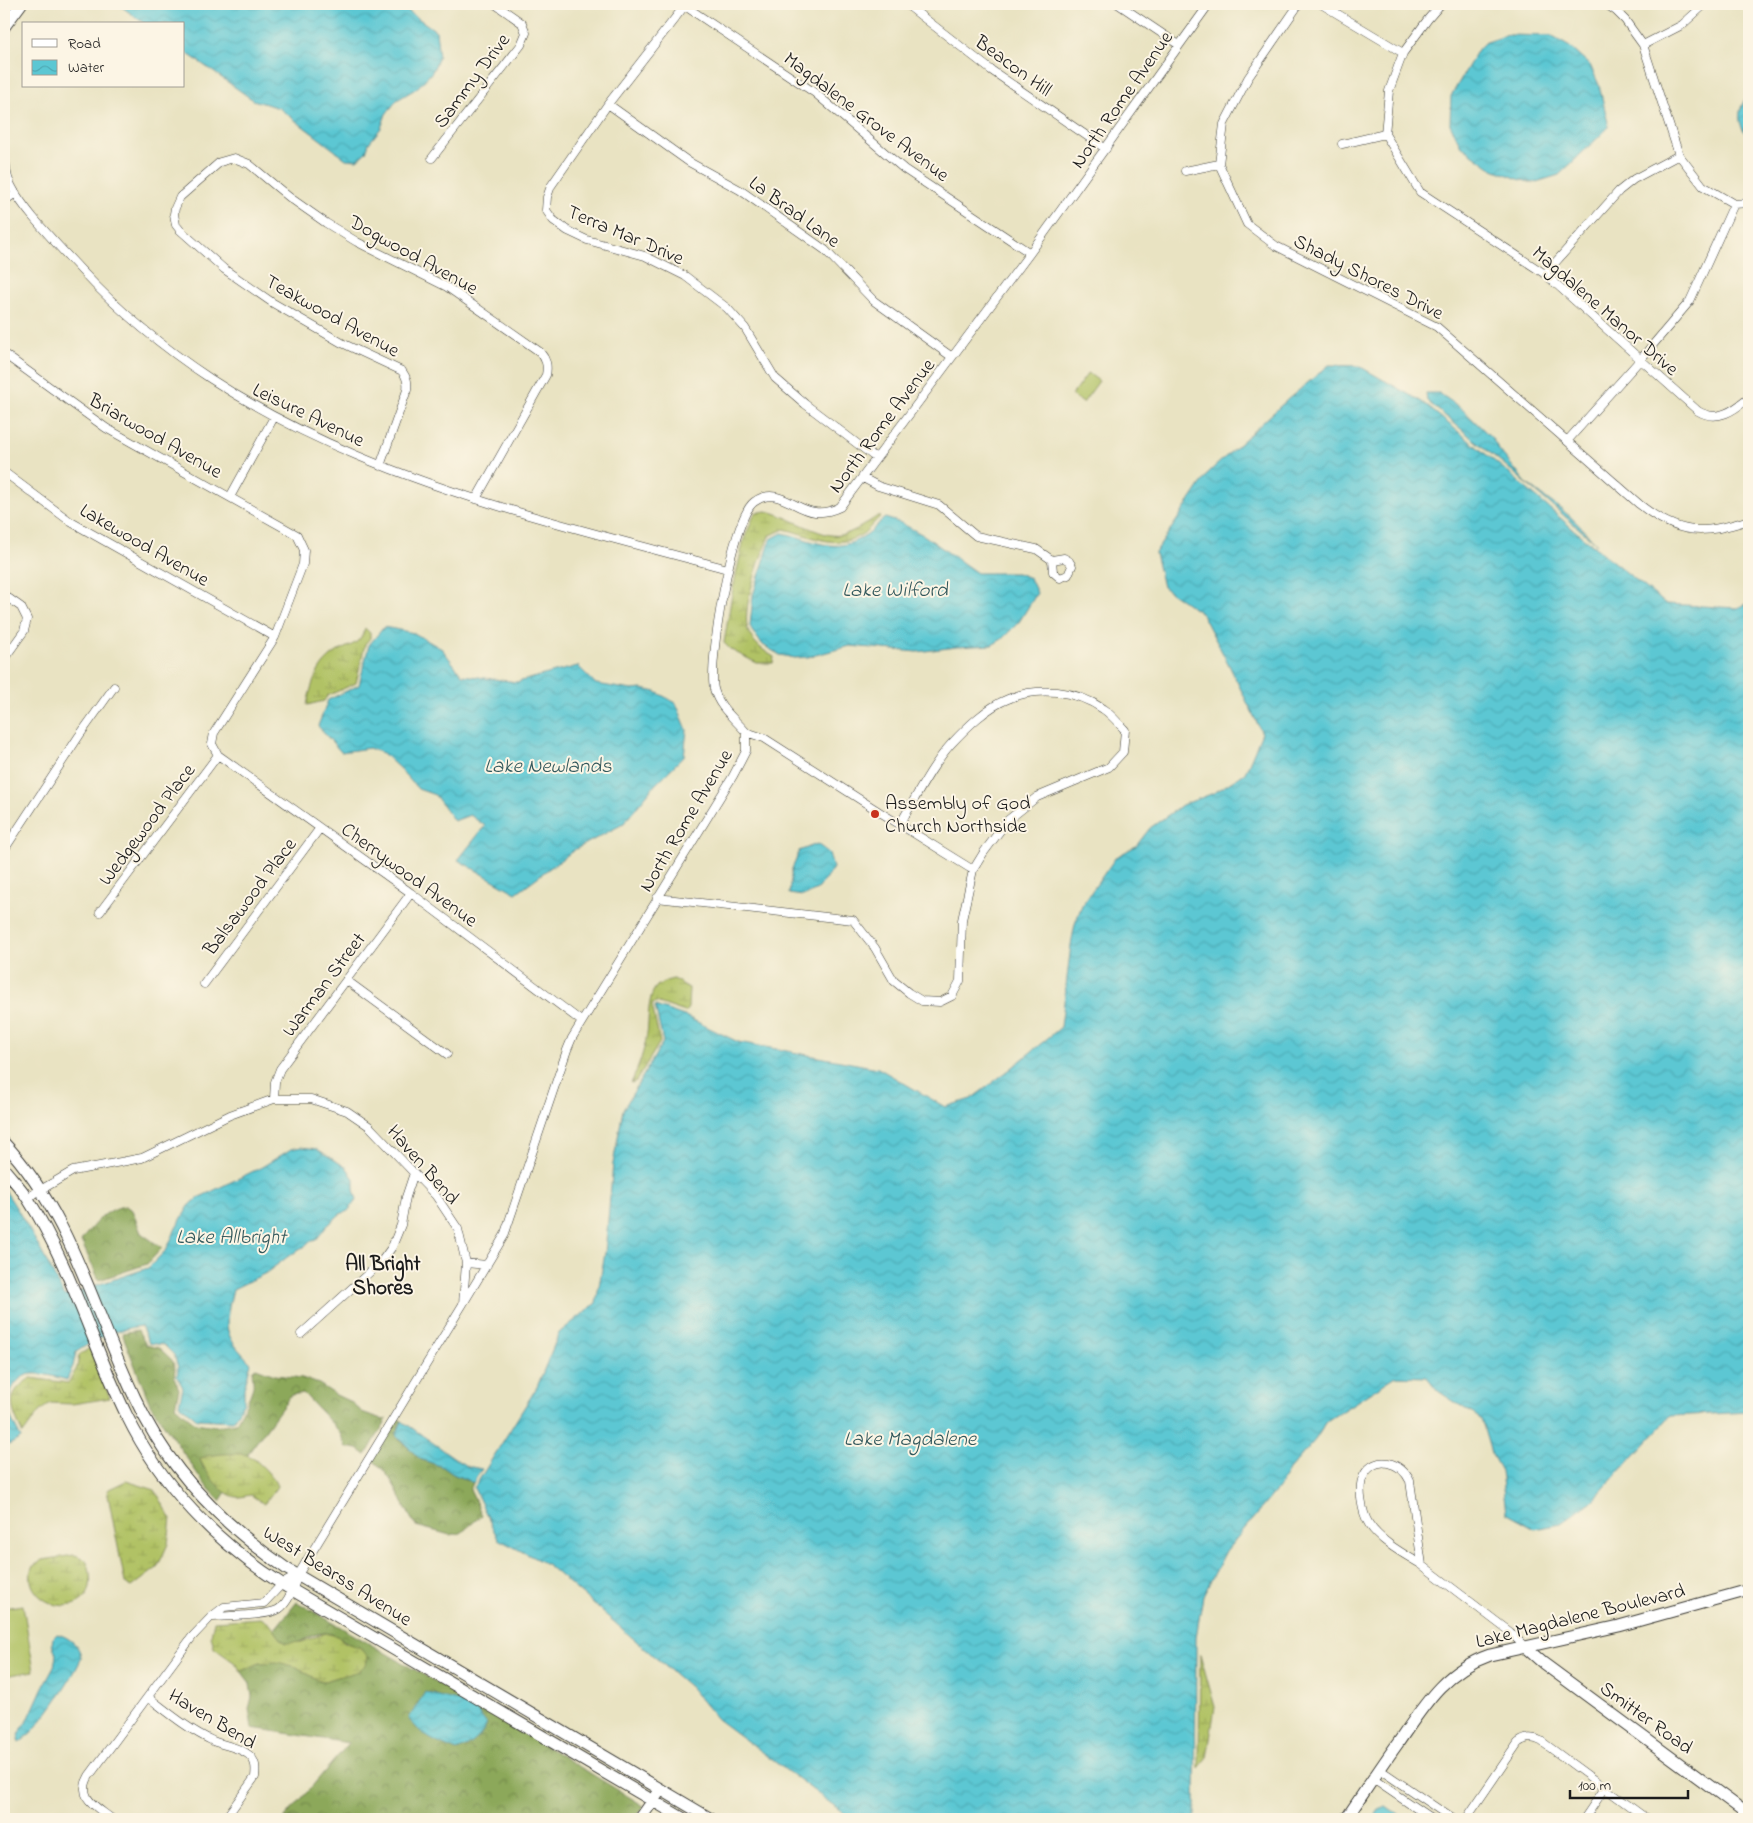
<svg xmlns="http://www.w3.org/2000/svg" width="1753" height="1823" font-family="'Indie Flower',sans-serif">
  <defs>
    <pattern id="forest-crowns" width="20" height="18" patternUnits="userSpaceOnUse" patternTransform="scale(1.25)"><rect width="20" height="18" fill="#8ca85a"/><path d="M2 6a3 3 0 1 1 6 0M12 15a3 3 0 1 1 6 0" fill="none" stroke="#72884a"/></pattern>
    <pattern id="wetland-marsh" width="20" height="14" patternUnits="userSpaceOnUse" patternTransform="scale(1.25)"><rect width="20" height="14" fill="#b1c265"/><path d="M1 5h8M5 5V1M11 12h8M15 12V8" fill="none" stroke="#98a657"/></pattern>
    <pattern id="water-waves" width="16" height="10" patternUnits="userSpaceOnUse" patternTransform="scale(1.25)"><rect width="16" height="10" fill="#5bc7d3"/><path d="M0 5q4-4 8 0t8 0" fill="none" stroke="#4faab5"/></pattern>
  </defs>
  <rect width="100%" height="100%" fill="#fcf5e5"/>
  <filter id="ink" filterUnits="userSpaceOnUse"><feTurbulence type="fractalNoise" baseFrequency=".02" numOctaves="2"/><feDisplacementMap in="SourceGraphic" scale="10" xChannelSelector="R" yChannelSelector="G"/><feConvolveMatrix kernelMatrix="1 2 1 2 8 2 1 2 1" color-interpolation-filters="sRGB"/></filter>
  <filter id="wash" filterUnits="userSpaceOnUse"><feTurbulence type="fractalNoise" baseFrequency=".0096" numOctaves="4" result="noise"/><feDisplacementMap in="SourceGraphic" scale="20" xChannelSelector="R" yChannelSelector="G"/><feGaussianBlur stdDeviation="1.12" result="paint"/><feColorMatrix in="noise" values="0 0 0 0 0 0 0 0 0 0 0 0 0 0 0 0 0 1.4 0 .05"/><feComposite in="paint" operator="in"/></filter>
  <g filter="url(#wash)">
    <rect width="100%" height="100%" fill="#e9e3c2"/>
    <path fill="url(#forest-crowns)" stroke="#54623b" d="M 125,1206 L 132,1210 L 141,1233 L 162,1248 L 147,1264 L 99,1280 L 81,1241 C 93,1225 105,1209 125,1206 Z
      M 138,1330 L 146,1345 L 159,1348 L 172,1360 L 175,1368 L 174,1377 L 179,1389 L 175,1406 L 195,1423 L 216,1426 L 236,1423 C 242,1411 250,1399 253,1386 C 254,1380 251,1375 253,1370 L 256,1368 L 275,1375 L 302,1378 L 319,1384 L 336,1395 L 351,1402 L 362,1412 L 384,1420 L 387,1419 L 366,1455 L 358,1449 L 346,1447 L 339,1431 L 307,1397 L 303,1393 L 291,1395 L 247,1455 L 237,1454 L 200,1459 L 203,1467 L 226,1492 L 220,1501 L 203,1482 L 150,1404 L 122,1333 Z
      M 397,1418 L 402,1421 L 399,1424 L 398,1438 L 420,1459 L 443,1467 L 453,1474 L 473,1483 L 470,1490 L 482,1515 L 461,1533 L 450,1535 L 416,1526 C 401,1504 395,1476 372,1460 Z
      M 297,1602 L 521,1731 L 644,1806 L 635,1819 L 284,1819 L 349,1743 L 252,1728 L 249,1709 L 252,1697 L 250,1683 L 241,1671 L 260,1663 L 277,1661 L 297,1667 L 316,1679 L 324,1681 L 359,1671 L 366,1664 L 368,1657 C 357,1650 337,1632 324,1633 C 301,1634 294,1660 274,1630 Z"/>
    <path fill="url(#wetland-marsh)" stroke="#666f40" d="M 766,511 C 786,514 822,539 840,535 C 854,533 866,523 878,516 L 881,516 C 875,521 870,528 864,533 C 838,552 810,535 784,529 L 769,536 C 761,557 739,612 749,633 C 754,644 764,651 774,657 L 773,663 L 757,663 L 731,650 L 724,643 L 733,588 L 744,539 L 755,513 Z
      M 365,628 L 370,633 L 370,638 L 365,644 L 356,683 L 327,696 L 324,701 L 307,705 C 311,685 317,666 334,654 C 347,644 359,648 365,628 Z
      M 673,979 L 689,988 L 688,1008 L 685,1012 L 656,1002 L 652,1005 L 660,1042 L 636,1081 L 631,1083 C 639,1067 644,1051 647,1034 C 649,1021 647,997 656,987 C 661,982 666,981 673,979 Z
      M 90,1348 L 110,1398 L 72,1404 L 50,1403 L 39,1412 L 23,1434 C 12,1410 3,1394 31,1378 L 68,1383 L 77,1368 L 79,1355 Z
      M 223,1454 C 230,1454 240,1453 247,1455 C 256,1458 274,1477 277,1486 L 276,1488 L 264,1504 L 251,1495 C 248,1495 243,1497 239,1497 C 224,1498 205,1472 200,1459 L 206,1456 Z
      M 126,1481 L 155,1490 L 171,1518 L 168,1544 L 157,1568 L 132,1587 L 125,1583 L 107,1490 Z
      M 74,1555 C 85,1557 89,1562 90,1573 C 98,1625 19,1609 32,1567 L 43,1560 Z
      M 261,1618 L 270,1624 L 281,1639 L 286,1643 L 302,1642 L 325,1633 L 337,1636 L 346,1643 L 361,1648 L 368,1657 L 366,1664 L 359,1671 L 324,1681 L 316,1679 L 297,1667 L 277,1662 L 260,1663 L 241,1671 L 235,1663 L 214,1648 L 211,1635 L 214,1621 Z
      M 1200,1654 L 1215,1707 L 1207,1758 L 1199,1768 Z"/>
    <path fill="#b1c265" stroke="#666f40" d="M 1088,373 L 1099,381 L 1083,403 L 1072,395 Z
      M 23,1605 L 34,1671 L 4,1676 L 4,1608 Z"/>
    <path fill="url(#water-waves)" stroke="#3c7278" d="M 118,4 L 398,4 L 436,31 L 439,57 L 432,72 L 417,88 L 397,100 L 386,114 L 381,128 L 369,143 L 366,152 L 357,160 L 346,159 L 279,108 L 253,100 L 184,51 L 184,24 L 145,24 Z
      M 1508,35 L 1551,36 L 1570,47 L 1590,65 L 1599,85 L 1609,127 L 1559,175 L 1533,183 L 1518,179 L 1493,169 L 1461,146 L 1450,124 L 1451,96 L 1479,48 L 1484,43 Z
      M 1749,94 L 1749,136 C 1735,124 1738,107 1749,94 Z
      M 1329,365 L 1359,366 L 1422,402 L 1504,469 L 1581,536 L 1666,604 L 1737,608 L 1749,603 L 1749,1412 L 1671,1416 L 1592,1501 L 1561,1524 L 1535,1529 L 1506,1513 L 1501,1471 L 1491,1453 L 1481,1419 L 1438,1391 L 1427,1377 L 1396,1376 L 1328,1420 L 1315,1440 L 1289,1470 L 1280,1486 L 1226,1551 L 1203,1596 L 1196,1637 L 1195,1819 L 852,1819 L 717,1719 L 693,1690 L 548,1565 L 498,1539 L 474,1488 L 537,1387 L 559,1333 L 596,1303 L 605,1253 L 613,1164 L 623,1110 L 663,1042 L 655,1006 L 687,1017 L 738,1042 L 878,1068 L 945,1107 L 971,1099 L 1013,1067 L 1061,1027 L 1071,945 L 1075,924 L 1082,905 L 1116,857 L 1136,846 L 1150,828 L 1182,805 L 1214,793 L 1245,773 L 1262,733 L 1229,665 L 1202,614 L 1163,587 L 1155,553 L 1209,472 L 1287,400 Z
      M 1426,393 L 1439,393 L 1462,409 L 1492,438 L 1499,450 L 1526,483 L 1571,517 L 1597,544 L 1506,466 L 1427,401 Z
      M 885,518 L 901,523 L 925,536 L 977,573 L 1017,573 L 1030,578 L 1037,593 L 1019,622 L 1002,639 L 992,645 L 956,647 L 917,652 L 850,646 L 808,657 L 795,658 L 780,655 L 763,645 L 752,631 L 750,626 L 753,595 L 771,539 L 782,533 C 812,539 835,556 864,536 C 872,532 877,524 885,518 Z
      M 384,627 L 414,633 L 442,649 L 462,675 L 517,682 L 578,666 L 596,684 L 632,690 L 642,689 L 656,692 L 676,703 L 687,730 L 684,756 L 654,786 L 623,824 L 574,850 L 516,893 L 458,860 L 485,826 L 470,815 L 454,821 L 435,795 L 418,789 L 400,769 L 383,753 L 369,748 L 341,752 L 318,726 L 328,700 L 359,685 L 369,645 Z
      M 817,844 L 829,853 L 833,868 L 819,888 L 803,896 L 789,894 L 792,869 L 799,851 Z
      M 301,1147 L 317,1149 L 347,1168 L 354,1179 L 354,1190 L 357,1199 L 348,1211 L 340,1214 L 326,1227 L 316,1240 L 309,1242 L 303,1248 L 290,1255 L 266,1273 L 233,1289 C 224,1328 222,1334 251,1363 L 244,1388 L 244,1402 L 233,1421 L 197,1419 L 179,1404 L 183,1388 L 177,1376 L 178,1367 L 174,1355 L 164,1345 L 149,1343 L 141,1326 C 117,1329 95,1339 76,1352 L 73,1366 L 67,1380 C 56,1377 44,1373 32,1374 C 15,1375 5,1398 9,1413 C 12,1421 17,1430 21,1438 L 4,1448 L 4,1189 C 27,1223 46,1259 64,1296 L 148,1268 L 167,1249 L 176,1228 L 189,1206 L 198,1198 L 262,1167 L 291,1149 Z
      M 402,1421 L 466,1466 L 482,1469 L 473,1483 L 453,1474 L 443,1467 L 420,1459 L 396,1435 Z
      M 57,1634 C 69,1637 81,1646 81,1659 C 72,1680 37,1732 19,1743 L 18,1739 L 21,1730 L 28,1720 L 42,1689 L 54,1667 L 56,1654 L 52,1644 L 53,1638 Z
      M 425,1692 L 457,1701 L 475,1709 L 487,1724 C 480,1738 472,1745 457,1751 C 438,1743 421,1737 409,1718 Z
      M 1386,1806 L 1405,1819 L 1373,1819 L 1378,1809 Z"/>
  </g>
  <g filter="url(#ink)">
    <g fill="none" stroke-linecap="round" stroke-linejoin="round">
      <g stroke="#3b3a35" stroke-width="9">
        <path id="street" d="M 686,4 L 608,104 L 551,186 L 547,197 L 546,210 L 553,220 L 568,231 L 587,240 L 645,256 L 685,276 L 727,308 L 745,328 L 775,378 L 805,404 L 876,458
          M 906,4 L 991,70 L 1106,149
          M 1118,4 L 1179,45
          M 1299,4 L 1248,78 L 1224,124 L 1219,164 L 1247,224 L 1276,246 L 1437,327 L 1639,504 C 1679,536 1703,535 1749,520
          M 1321,4 L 1403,53
          M 1441,4 L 1428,19 L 1403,53 L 1389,91 L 1385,134 L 1420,192 L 1545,274 L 1698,411 C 1718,423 1734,410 1749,398
          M 1606,4 L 1616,11 L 1625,20 L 1643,45 L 1679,155 L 1703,186 L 1734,204 L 1749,203
          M 685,6 L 815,93 L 904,169 L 1030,253
          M 1643,45 L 1682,25 L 1705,4
          M 608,104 L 689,162 L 740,190 L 825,250 L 874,301 L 952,357
          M 4,120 C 5,138 3,160 8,178 C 17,205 61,248 81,270 C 253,455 495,507 728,569
          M 1342,144 L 1385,134
          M 432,158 L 521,45 L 526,33 L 522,23 L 495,4
          M 1185,171 L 1219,164
          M 4,201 L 16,193
          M 1545,274 L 1619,191 L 1634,179 L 1679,155
          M 4,354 L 106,428 L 297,535 L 304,550 L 303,564 L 275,637 L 214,733 L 212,744 L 218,755 L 411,893 L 581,1021
          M 1568,440 L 1640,360 L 1690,301 L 1734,204
          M 380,466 L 407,390 C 408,382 407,378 402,371 L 342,343 L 273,303 L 224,269 L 180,230 L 176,225 L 174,214 L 175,208 L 180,197 L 220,162 L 234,158 L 249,164 L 289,197 L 326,223 L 357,242 L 447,287 L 540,352 C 546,359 548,365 546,375 L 476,499
          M 4,472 L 71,522 L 275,637
          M 863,478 L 878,486 L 939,505 L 976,536 L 1036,549 L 1052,560 L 1053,572 L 1060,578 L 1068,575 L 1072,566 L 1069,561 L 1064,558 L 1052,560
          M 230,497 L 274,417
          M 4,595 L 21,607 L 27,619 L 24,631 L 4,659
          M 746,732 L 764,738 L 878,811 L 973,870
          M 4,850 L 79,736 L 114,687
          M 657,898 L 853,920 L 875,948 L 894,981 L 909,993 L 922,1001 L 940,1002 L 952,996 L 960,981 L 962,920 L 973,870 L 984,852 L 1008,820 L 1037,797 L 1109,767 L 1123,752 L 1125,730 C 1118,723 1111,714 1103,709 C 1076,690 1038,686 1008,699 C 987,707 967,727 951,744 C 932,765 915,799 900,824
          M 100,912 L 218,755
          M 346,980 L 447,1054
          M 204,984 L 320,828
          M 274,1099 L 275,1082 L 280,1069 L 411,893
          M 27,1198 L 73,1171 L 142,1158 L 230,1115 L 274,1099 L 311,1099 L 347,1111 L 369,1126 L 436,1196 L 458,1229 L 466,1263 L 463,1304 L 298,1575 C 294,1586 289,1602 279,1609 C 269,1616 225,1616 211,1617
          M 466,1263 L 487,1265
          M 463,1304 L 504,1236 L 567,1050 L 572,1038 L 733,776 L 746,751 L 746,732 C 734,718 719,708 714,689 C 708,661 732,518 754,502 C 777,485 794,510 815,512 C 825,513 832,511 840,507 L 1030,253 L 1209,4
          M 301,1334 L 381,1262 L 392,1247 L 401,1225 L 406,1197 L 414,1173
          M 1422,1565 C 1404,1554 1381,1542 1369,1524 C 1362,1513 1357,1487 1364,1475 C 1376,1454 1401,1462 1410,1481 L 1422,1565 L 1510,1632 L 1525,1647
          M 148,1697 C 169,1713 189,1730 213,1741 C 225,1746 240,1747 249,1755 C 256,1761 256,1768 255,1777 L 225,1819
          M 1379,1769 L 1453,1819
          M 1373,1779 L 1432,1819
          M 112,1819 C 97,1807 76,1798 89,1776 L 192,1637 L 211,1617 L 224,1607 L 264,1603 L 282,1584 L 298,1575
          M 1466,1819 L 1518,1743 C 1526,1737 1532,1737 1541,1741 L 1647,1819
          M 1584,1819 L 1605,1788"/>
      </g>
      <g stroke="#3b3a35" stroke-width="13">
        <path id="secondary" d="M 4,27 L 21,4
          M 4,1143 C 71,1214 94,1312 135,1398 C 168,1470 223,1525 287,1569 L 711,1819
          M 4,1169 C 12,1179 21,1188 28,1199 C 71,1266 92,1345 127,1416 C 161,1486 217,1543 282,1584 L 684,1819
          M 1525,1647 L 1543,1663 L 1749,1815
          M 640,1819 L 657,1795
          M 1346,1819 C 1363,1794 1380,1768 1398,1743 C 1424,1705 1444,1671 1490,1655 L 1619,1626 L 1749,1590"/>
      </g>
      <use href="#street" stroke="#fff" stroke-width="8"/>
      <use href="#secondary" stroke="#fff" stroke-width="11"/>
    </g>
  </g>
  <circle fill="#c8321e" stroke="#fcf5e5" stroke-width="2" cx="875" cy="814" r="5"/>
  <g text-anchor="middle" stroke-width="4" stroke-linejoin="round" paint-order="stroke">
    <g font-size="20" fill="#1c1c1c" stroke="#fcf5e5">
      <text transform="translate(1014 65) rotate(36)" y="7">Beacon Hill</text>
      <text transform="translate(471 80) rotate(-53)" y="7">Sammy Drive</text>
      <text transform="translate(1121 99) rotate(-55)" y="7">North Rome Avenue</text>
      <text transform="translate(867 116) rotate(37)" y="7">Magdalene Grove Avenue</text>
      <text transform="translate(795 211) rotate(36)" y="7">La Brad Lane</text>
      <text transform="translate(626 234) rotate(23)" y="7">Terra Mar Drive</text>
      <text transform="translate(414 254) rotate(29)" y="7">Dogwood Avenue</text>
      <text transform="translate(1369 276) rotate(27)" y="7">Shady Shores Drive</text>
      <text transform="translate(1606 310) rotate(41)" y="7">Magdalene Manor Drive</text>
      <text transform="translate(333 315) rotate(29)" y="7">Teakwood Avenue</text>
      <text transform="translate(309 414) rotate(26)" y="7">Leisure Avenue</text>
      <text transform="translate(881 425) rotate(-53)" y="7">North Rome Avenue</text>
      <text transform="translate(156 435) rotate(30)" y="7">Briarwood Avenue</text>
      <text transform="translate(145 544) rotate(30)" y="7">Lakewood Avenue</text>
      <text transform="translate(685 820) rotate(-59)" y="7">North Rome Avenue</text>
      <text transform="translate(146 824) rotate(-53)" y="7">Wedgewood Place</text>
      <text transform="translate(410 874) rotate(36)" y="7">Cherrywood Avenue</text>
      <text transform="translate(249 896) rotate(-53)" y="7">Balsawood Place</text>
      <text transform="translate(323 984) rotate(-53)" y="7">Warman Street</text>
      <text transform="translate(424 1164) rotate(49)" y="7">Haven Bend</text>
      <text transform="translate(338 1575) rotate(32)" y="7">West Bearss Avenue</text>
      <text transform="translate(1580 1615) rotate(-14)" y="7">Lake Magdalene Boulevard</text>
      <text transform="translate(1647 1717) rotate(36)" y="7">Smitter Road</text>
      <text transform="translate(213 1718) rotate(31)" y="7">Haven Bend</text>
    </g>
    <g font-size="20" fill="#1c1c1c" stroke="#fcf5e5" text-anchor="start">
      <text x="885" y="809">Assembly of God<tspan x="885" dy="23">Church Northside</tspan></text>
    </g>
    <g font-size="21" font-style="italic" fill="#32585c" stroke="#fcf5e5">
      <text x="895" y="596">Lake Wilford</text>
      <text x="548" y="772">Lake Newlands</text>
      <text x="231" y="1243">Lake Allbright</text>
      <text x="910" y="1445">Lake Magdalene</text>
    </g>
    <g font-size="21" font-weight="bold" fill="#1c1c1c" stroke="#fcf5e5">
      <text x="383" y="1270">All Bright<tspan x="383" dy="24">Shores</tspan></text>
    </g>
  </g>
  <rect width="1753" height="1823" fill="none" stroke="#fcf5e5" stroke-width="20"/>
  <rect x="22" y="22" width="162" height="65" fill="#fcf5e5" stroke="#a29e95"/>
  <rect x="32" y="39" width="25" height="8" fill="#ffffff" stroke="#a29e95"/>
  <text x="68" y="48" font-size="15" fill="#1c1c1c">Road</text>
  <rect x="32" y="60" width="25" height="15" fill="url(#water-waves)" stroke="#a29e95"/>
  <text x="68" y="72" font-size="15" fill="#1c1c1c">Water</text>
  <path d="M1570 1790v8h118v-8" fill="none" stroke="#1c1c1c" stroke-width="2.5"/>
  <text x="1578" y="1790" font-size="15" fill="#1c1c1c" stroke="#fcf5e5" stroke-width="4" paint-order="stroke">100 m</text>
</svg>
